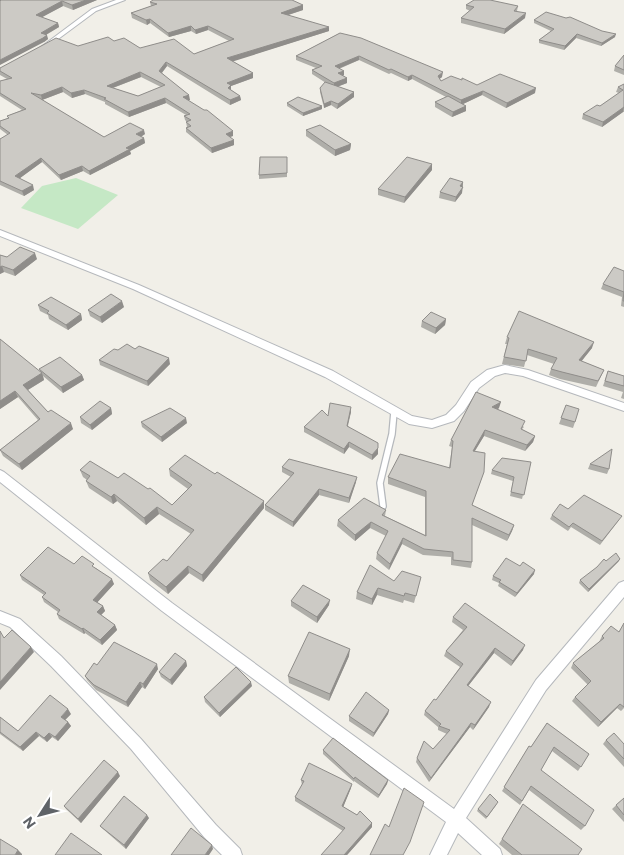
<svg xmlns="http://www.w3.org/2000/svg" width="624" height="855" font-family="Commissioner,sans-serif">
  <rect width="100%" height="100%" fill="#f1efe8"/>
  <path fill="#c5e8c5" d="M 76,178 L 118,195 L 78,229 L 21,208 L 42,186 Z"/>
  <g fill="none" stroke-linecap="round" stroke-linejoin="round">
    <g stroke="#b5b8bc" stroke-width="8">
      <path id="service" d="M 383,506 L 380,483 L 392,434 L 394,412"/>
    </g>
    <g stroke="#b5b8bc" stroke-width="2">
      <path id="minor" d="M 116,0 L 125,0 L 96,11 L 46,48 L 41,47 L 92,9 Z
        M 0,230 L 139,285 L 333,371 L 412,416 L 432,420 L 446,415 L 456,405 L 471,382 L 487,370 L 505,365 L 528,370 L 624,403 L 624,411 L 523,376 L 505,373 L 495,376 L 479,388 L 464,411 L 454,421 L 432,428 L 409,424 L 325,377 L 133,289 L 0,236 Z
        M 0,470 L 4,472 L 172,603 L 454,809 L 536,680 L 619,583 L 624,581 L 624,597 L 546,690 L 466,818 L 500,849 L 502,855 L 482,855 L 458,833 L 447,855 L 430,855 L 446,822 L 162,611 L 0,482 Z
        M 0,611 L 20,619 L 61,656 L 141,739 L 216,825 L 240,849 L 242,855 L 222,855 L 204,837 L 131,749 L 51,666 L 10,627 L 0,623 Z"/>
    </g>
    <use href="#service" stroke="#fff" stroke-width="5.5"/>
    <use href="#minor" fill="#fff" fill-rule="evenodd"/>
  </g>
  <path fill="#afaea9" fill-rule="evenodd" d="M 1,0 L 97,0 L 73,10 L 63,6 L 41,17 L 58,23 L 59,27 L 46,35 L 48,39 L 44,42 Z
    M 150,2 L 303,5 L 303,10 L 288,15 L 329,31 L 232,61 L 253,73 L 253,78 L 231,86 L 231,90 L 240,96 L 241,100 L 230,105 L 167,66 L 162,73 L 190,100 L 188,100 L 233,136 L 230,137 L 234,145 L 212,153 L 186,132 L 186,128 L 187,127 L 186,122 L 187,122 L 185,120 L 184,116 L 186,115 L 166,103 L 129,117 L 105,104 L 105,102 L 85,94 L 72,98 L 63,92 L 42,100 L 104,137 L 145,134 L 141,137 L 144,138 L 145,143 L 130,151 L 131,154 L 90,175 L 83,171 L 61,180 L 42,162 L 20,178 L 34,190 L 24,196 L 0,185 L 0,139 L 8,135 L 0,129 L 0,121 L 8,118 L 7,116 L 22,110 L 0,96 L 0,81 L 7,79 L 0,75 L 0,68 L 78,46 L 114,41 L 140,48 L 194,54 L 229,41 L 208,30 L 196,34 L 191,31 L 169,37 L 150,23 L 147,25 L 132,18 L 131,13 L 151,6 ZM 141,77 L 161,87 L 138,96 L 113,88 Z
    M 466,5 L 518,6 L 517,11 L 525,18 L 504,34 L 461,23 L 461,18 L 470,11 L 466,9 Z
    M 534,20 L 615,37 L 601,46 L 576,38 L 564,50 L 539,43 L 539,40 L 551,31 L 534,23 Z
    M 340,33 L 442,77 L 439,79 L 441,81 L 462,80 L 477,85 L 535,93 L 506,108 L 482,95 L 463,104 L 466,106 L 466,111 L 452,117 L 435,107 L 435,102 L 446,97 L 412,79 L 408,81 L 391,73 L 389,74 L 359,60 L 339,69 L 344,71 L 344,75 L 343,76 L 347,78 L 347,83 L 337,87 L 354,92 L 354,97 L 337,109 L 331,105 L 324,108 L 320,92 L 320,88 L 326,83 L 312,74 L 312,70 L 316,68 L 296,60 L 296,56 Z
    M 624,55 L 624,75 L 614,71 L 615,66 Z
    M 624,84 L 624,112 L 623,112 L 602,127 L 582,119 L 583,114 L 600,106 L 619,93 L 616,92 L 618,87 Z
    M 287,103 L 322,109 L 303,116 L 287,106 Z
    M 306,130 L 351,144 L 350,150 L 335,156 L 306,136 Z
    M 287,157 L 287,177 L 259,179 L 259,175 Z
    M 432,170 L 404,203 L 378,195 L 378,189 Z
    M 463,182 L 462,193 L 455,202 L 439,198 L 440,192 Z
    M 0,255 L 7,257 L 37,259 L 15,276 L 4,272 L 0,274 Z
    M 624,271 L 624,307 L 621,306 L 622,297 L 601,289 L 603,284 Z
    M 38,305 L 81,314 L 82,320 L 68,330 L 49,319 L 48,315 L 40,311 Z
    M 124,307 L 102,323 L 90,316 L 88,310 Z
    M 446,319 L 445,325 L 435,334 L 421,327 L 422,321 Z
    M 507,337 L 592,348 L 581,361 L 604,370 L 596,387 L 560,379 L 549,375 L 551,369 L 554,364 L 527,355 L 524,367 L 502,364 L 507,344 L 505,344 Z
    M 0,339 L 40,372 L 39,369 L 82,375 L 84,380 L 63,393 L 43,376 L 44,380 L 28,390 L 48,412 L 73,429 L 22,470 L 3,456 L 0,450 L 38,420 L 18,397 L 0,409 Z
    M 135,349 L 170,364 L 148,386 L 100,365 L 99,360 L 118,350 Z
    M 608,371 L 624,376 L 624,399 L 621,398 L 623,392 L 603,386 Z
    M 476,392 L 499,408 L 498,409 L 524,427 L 522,429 L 535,436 L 533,442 L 525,451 L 484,436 L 475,451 L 484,472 L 472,505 L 514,525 L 512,531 L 507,541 L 472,525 L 472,562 L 471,568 L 451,565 L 451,557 L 423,555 L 402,544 L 389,570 L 376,559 L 377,553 L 386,536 L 370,528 L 355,541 L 337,526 L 338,520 L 386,510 L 385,516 L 425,535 L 425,497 L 388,484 L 388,477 L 449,468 L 452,447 L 449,446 L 451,440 Z
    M 566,405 L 575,422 L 573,428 L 559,424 Z
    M 351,407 L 351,412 L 348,426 L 378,454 L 372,460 L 349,447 L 344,454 L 304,432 L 304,427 L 328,416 Z
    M 111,408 L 112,414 L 92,430 L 81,423 L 80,417 Z
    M 141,422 L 187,423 L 162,442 L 142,427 Z
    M 531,462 L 522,499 L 510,496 L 513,481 L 491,474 L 492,470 Z
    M 590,464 L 609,469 L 607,474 L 588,469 Z
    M 282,467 L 356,482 L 349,503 L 319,495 L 293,527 L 265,510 L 265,505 L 291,477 L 282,472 Z
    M 169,469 L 264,508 L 203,582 L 189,573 L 168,594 L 150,580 L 148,573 L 167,561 L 191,534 L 159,514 L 146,525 L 117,501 L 113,504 L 89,488 L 86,481 L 87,480 L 83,477 L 80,470 L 118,478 L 172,505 L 188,489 L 170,476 Z
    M 568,509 L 619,520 L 600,545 L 571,527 L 568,531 L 550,519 L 552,515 Z
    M 619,561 L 588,592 L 579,583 L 580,580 Z
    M 74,564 L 96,568 L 114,584 L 97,602 L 103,606 L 105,611 L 101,615 L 115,625 L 117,630 L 102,645 L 85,633 L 84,634 L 59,619 L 57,614 L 58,612 L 44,602 L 42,597 L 44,595 L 22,580 L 20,575 Z
    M 534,574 L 515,597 L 498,586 L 499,583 L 492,580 L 493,576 Z
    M 421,577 L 414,603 L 404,600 L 403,603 L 377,595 L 372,605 L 356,599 L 357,592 L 394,581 Z
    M 291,601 L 329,605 L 317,623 L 291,606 Z
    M 453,617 L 523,650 L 511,666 L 494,653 L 468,686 L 489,707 L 473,730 L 470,727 L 429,782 L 416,762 L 417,758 L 433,749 L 447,734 L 438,730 L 438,727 L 424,715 L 425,711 L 436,700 L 460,667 L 444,656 L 446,651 L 463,630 L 452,622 Z
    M 624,623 L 624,708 L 621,711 L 617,708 L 598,727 L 572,701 L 575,697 L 588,685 L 571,668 L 573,663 L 599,642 L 602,636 L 619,632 Z
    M 349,656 L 329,701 L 289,683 L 288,676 Z
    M 186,661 L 187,666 L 172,685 L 161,677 L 159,672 Z
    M 97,665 L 158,669 L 145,689 L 142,687 L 128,707 L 96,690 L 87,680 L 85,676 Z
    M 252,686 L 220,717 L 205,702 L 204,697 Z
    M 389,710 L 388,714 L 373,737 L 349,721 L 349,716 Z
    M 71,714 L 65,720 L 68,722 L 71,726 L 58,741 L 52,737 L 47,742 L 39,736 L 23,751 L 0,734 L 0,717 L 18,731 Z
    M 547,723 L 589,754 L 578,771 L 552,751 L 541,770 L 585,826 L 581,830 L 529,790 L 520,805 L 502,791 L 529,746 L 531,747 Z
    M 606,740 L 624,744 L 624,767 L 603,744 Z
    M 323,750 L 388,780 L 387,784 L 378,798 L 354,781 L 354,782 L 323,754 Z
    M 120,776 L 81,823 L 66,809 L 64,806 Z
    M 301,780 L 351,788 L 343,807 L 372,823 L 372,827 L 347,855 L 321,855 L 343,831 L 295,801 L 295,797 L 302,785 Z
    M 624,798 L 624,822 L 612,809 Z
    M 497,804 L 486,819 L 477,811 L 478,809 Z
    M 523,804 L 578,855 L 512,855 L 499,844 Z
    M 149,818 L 126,849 L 103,829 L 100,826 Z"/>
  <path fill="#8f8d8a" d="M 86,0 L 97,0 L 73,10 L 72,5 Z
    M 62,1 L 63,6 L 37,20 L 36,15 Z
    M 303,5 L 303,10 L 282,17 L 281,13 Z
    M 526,13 L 525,18 L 504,34 L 505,29 Z
    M 150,19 L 150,23 L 147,25 L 146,20 Z
    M 58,23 L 59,27 L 42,37 L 41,33 Z
    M 191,26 L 191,31 L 169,37 L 168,33 Z
    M 208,26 L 208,30 L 196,34 L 195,30 Z
    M 329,27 L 329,31 L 228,63 L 227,58 Z
    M 577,34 L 576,38 L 564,50 L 565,46 Z
    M 616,34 L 615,37 L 601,46 L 602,43 Z
    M 47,35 L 48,39 L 44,42 L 0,65 L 0,60 Z
    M 359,56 L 359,60 L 335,70 L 335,66 Z
    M 166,62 L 167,66 L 160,75 L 159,71 Z
    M 344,71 L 344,75 L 338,77 L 338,73 Z
    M 140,72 L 141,77 L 107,90 L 107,86 Z
    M 443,72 L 442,77 L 437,81 L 438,76 Z
    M 253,73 L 253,78 L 231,86 L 231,90 L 228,88 L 227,83 Z
    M 412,75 L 412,79 L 408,81 L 408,77 Z
    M 347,78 L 347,83 L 334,88 L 334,83 Z
    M 62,87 L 63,92 L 42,100 L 41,95 Z
    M 536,88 L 535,93 L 506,108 L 507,103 Z
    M 84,90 L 85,94 L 72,98 L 71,93 Z
    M 483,91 L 482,95 L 461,105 L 461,100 Z
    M 354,92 L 354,97 L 337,109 L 338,104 Z
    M 189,95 L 190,100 L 183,102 L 183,97 Z
    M 240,96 L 241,100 L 230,105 L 230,100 Z
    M 165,98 L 166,103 L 129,117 L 128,112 Z
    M 331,101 L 331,105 L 324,108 L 324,104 Z
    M 322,106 L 322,109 L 303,116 L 303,113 Z
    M 466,106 L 466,111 L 452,117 L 453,112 Z
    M 624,107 L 623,112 L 602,127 L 603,122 Z
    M 144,130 L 145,134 L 137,139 L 136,134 Z
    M 233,131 L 233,136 L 226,138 L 226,134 Z
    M 144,138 L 145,143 L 130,151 L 131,154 L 90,175 L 89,171 L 126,148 Z
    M 234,140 L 234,145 L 212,153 L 211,148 Z
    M 351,144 L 350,150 L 335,156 L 335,150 Z
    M 41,158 L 42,162 L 16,181 L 15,176 Z
    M 432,164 L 432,170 L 404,203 L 405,197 Z
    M 82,166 L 83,171 L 61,180 L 59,175 Z
    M 463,182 L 462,193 L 455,202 L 456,197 L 460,186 Z
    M 33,185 L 34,190 L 24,196 L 22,191 Z
    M 35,253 L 37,259 L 15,276 L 13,270 Z
    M 2,266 L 4,272 L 0,274 L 0,267 Z
    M 122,301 L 124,307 L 102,323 L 100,317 Z
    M 81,314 L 82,320 L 68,330 L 66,325 Z
    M 446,319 L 445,325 L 435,334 L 436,328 Z
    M 594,342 L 592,348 L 577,367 L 579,360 Z
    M 169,358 L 170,364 L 148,386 L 147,381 Z
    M 42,373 L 44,380 L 26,391 L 23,385 Z
    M 82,375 L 84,380 L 63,393 L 61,387 Z
    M 15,391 L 18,397 L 0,409 L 0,401 Z
    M 501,402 L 499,408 L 491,413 L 492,407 Z
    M 351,407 L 351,412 L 346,431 L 347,426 Z
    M 111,408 L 112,414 L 92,430 L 90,425 Z
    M 186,418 L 187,423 L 162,442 L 161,437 Z
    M 71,423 L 73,429 L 22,470 L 19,464 Z
    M 485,430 L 484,436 L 471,457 L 473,451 Z
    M 535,436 L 533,442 L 525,451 L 527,445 Z
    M 349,442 L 349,447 L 344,454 L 344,449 Z
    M 378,448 L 378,454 L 372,460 L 372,455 Z
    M 357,477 L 356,482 L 349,503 L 349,498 Z
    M 319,489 L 319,495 L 293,527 L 293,522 Z
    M 114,494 L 117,501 L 113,504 L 111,497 Z
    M 264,501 L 264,508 L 203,582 L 202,575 Z
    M 157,507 L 159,514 L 146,525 L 144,518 Z
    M 371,522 L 370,528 L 355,541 L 355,535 Z
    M 514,525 L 512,531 L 507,541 L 509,535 Z
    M 403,538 L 402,544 L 389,570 L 390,564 Z
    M 620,559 L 619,561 L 588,592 L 589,589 Z
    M 188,566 L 189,573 L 168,594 L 166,587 Z
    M 535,570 L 534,574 L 515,597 L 517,593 Z
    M 112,579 L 114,584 L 95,605 L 93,600 Z
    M 378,588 L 377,595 L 372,605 L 372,599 Z
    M 330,600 L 329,605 L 317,623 L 317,617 Z
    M 103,606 L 105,611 L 99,617 L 97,612 Z
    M 115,625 L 117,630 L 102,645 L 100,640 Z
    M 83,628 L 85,633 L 84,634 L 82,629 Z
    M 525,645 L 523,650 L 511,666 L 513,661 Z
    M 31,647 L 34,652 L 0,690 L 0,682 Z
    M 495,648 L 494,653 L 465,690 L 467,685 Z
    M 350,649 L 349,656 L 329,701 L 330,694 Z
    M 186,661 L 187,666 L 172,685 L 170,680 Z
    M 157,664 L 158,669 L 145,689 L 143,684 Z
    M 140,682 L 142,687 L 128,707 L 126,702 Z
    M 251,682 L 252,686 L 220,717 L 219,713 Z
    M 491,702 L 489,707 L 473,730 L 475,725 Z
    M 620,704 L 617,708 L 598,727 L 601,722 Z
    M 68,709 L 71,714 L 64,721 L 61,717 Z
    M 389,710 L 388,714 L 373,737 L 374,733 Z
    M 68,722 L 71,726 L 58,741 L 55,737 Z
    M 471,723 L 470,727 L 429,782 L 431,778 Z
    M 36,732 L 39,736 L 23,751 L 20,747 Z
    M 49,733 L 52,737 L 47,742 L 44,738 Z
    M 118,772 L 120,776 L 81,823 L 78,819 Z
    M 388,780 L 387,784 L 378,798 L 379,795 Z
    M 352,784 L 351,788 L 342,810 L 342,806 Z
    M 147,815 L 149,818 L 126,849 L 124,845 Z
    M 372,823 L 372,827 L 347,855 L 344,855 Z
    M 212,845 L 213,849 L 209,855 L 205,855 Z
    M 18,850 L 22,854 L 22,855 L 15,855 Z"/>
  <path fill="#cccac5" stroke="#8f8d8a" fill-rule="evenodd" d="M 1,0 L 86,0 L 72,5 L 62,1 L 36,15 L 58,23 L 41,33 L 47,35 L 43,38 L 0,60 L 0,1 Z
    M 153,0 L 292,0 L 303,5 L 281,13 L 329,27 L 227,58 L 253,73 L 227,83 L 231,85 L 228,88 L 240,96 L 230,100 L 166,62 L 159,71 L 189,95 L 183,97 L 204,110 L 207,110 L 233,131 L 226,134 L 234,140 L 211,148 L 186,128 L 191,126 L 186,122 L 191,120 L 184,116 L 190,114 L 165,98 L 128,112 L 104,99 L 106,98 L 84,90 L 71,93 L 62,87 L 41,95 L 31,93 L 104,137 L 130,123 L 144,130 L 136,134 L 144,138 L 126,148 L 130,149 L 89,171 L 82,166 L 59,175 L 41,158 L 15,176 L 33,185 L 22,191 L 0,181 L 0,139 L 10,133 L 0,126 L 0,121 L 9,118 L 7,116 L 26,109 L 0,93 L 0,81 L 12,78 L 0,71 L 0,68 L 56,38 L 78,46 L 108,37 L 114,41 L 124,38 L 140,48 L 174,39 L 194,54 L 234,39 L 208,26 L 195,30 L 191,26 L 168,33 L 150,19 L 146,20 L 131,13 L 157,4 L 150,2 ZM 140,72 L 165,85 L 138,96 L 107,86 Z
    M 474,0 L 490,0 L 518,6 L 514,11 L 526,13 L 505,29 L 461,18 L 474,7 L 466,5 Z
    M 546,12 L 566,18 L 570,17 L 602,31 L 616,34 L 602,43 L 577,34 L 565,46 L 539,40 L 554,29 L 534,20 Z
    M 340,33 L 361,38 L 443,72 L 438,76 L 441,81 L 451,76 L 462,80 L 462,78 L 477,85 L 500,74 L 536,88 L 507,103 L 483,91 L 461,100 L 412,75 L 408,77 L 391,69 L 389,70 L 359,56 L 335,66 L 344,71 L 338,73 L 347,78 L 334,83 L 312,70 L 322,66 L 296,56 Z
    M 624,55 L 624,70 L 615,66 Z
    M 325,82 L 354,92 L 338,104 L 331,101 L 324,104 L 320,88 Z
    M 624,84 L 624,107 L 603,122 L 583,114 L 597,105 L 600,106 L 623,90 L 618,87 Z
    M 448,96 L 466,106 L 453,112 L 435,102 Z
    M 298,97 L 322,106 L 303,113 L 287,103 Z
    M 320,125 L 351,144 L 335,150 L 306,130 Z
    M 260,157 L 287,157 L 287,173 L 259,175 Z
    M 407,157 L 432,164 L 405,197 L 378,189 Z
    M 450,178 L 463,182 L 460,186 L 463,187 L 456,197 L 440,192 Z
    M 20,247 L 35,253 L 13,270 L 2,266 L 0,267 L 0,255 L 7,257 Z
    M 614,267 L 624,271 L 624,301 L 623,301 L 624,292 L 603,284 Z
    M 111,294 L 122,301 L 100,317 L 88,310 Z
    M 51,297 L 81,314 L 66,325 L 47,313 L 49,311 L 38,305 Z
    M 519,311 L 594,342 L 579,360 L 604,370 L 598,381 L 562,372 L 551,369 L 557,358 L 528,349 L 526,361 L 504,357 L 509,338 L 507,337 Z
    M 431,312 L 446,319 L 436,328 L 422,321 Z
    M 0,339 L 42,373 L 23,385 L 48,412 L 51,410 L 71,423 L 19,464 L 0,450 L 40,419 L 15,391 L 0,401 Z
    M 127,344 L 135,349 L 139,346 L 169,358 L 147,381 L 99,360 L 114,349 L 118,350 Z
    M 60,357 L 82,375 L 61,387 L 39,369 Z
    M 608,371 L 624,376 L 624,386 L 605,381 Z
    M 476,392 L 501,402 L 492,407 L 525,421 L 521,429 L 535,436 L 527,445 L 485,430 L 473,451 L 485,453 L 484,472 L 472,505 L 514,525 L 509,535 L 472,518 L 472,562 L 453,560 L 453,552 L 424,549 L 403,538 L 390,564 L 377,553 L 388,531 L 371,522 L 355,535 L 338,520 L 364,498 L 386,510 L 382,515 L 426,536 L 426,491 L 388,477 L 400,454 L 450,468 L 453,441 L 451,440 Z
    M 100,401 L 111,408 L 90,425 L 80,417 Z
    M 330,403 L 351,407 L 347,426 L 378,443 L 378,448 L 372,455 L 349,442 L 344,449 L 304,427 L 322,410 L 328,416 Z
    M 566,405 L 579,409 L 575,422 L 561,418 Z
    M 170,408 L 186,418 L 161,437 L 141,422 Z
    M 612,449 L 609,469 L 590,464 Z
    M 185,455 L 215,474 L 217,472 L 264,501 L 202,575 L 188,566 L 166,587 L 148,573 L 163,559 L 167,561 L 194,530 L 157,507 L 144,518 L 114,494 L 111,497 L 86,481 L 90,476 L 80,470 L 90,461 L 118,478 L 124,473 L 148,489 L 150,488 L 172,505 L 192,485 L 169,469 Z
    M 502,458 L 531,462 L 524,495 L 511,492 L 514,477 L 492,470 Z
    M 289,459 L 357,477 L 349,498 L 319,489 L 293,522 L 265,505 L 294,473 L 282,467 Z
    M 584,495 L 622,516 L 602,541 L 573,523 L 569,527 L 552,515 L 560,504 L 568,509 Z
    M 48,547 L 74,564 L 82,556 L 94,564 L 92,566 L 112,579 L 93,600 L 103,606 L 97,612 L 115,625 L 100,640 L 83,628 L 82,629 L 57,614 L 60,610 L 42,597 L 46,593 L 20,575 Z
    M 616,553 L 620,559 L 589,589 L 580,580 L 597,567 L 604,559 L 606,561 Z
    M 506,558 L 520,566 L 523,562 L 535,570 L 517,593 L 499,582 L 501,580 L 493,576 Z
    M 370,565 L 394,581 L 402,571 L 421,577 L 416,596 L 405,593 L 404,596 L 378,588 L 372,599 L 357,592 Z
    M 303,585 L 330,600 L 317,617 L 291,601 Z
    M 465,603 L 525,645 L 513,661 L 495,648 L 467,685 L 491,702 L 475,725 L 471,723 L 431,778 L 417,758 L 424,741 L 433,749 L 450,730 L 439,726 L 441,724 L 425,711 L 434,699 L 436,700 L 463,664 L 446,651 L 467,627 L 453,617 Z
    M 624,623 L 624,707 L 620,704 L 601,722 L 575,697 L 591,681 L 573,663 L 604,638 L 602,636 L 611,626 L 619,632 Z
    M 12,630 L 31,647 L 0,682 L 0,631 L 4,638 Z
    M 309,632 L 350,649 L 330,694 L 288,676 Z
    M 114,642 L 157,664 L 143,684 L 140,682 L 126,702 L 94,685 L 85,676 L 94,663 L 97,665 Z
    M 175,653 L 186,661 L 170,680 L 159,672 Z
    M 236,667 L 251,682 L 219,713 L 204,697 Z
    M 366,692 L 389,710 L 374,733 L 349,716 Z
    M 50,695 L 68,709 L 61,717 L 68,722 L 55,737 L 49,733 L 44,738 L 36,732 L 20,747 L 0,732 L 0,717 L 18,731 Z
    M 547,723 L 589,754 L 581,767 L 554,747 L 541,770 L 594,810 L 585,826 L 531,786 L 522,801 L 504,787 L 529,746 L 531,747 Z
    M 614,733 L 624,744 L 624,759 L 606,740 Z
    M 333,738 L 388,780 L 379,795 L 355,777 L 354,779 L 323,750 Z
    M 104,760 L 118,772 L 78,819 L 64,806 Z
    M 309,763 L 352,784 L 342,806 L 357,815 L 360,811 L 372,823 L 344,855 L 321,855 L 345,828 L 295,797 L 304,781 L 301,780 Z
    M 404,788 L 424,802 L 410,842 L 403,855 L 370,855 L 385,824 L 389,827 Z
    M 490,794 L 498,802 L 487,817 L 478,809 Z
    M 124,796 L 147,815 L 124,845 L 100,826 Z
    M 624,798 L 624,815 L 616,805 Z
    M 523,804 L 582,849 L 578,855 L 522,855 L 502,839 Z
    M 191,828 L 212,845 L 205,855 L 171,855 Z
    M 71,833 L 102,855 L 55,855 Z
    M 0,839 L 18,850 L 15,855 L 0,855 Z"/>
  <g transform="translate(40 815) rotate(234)" stroke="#ffffff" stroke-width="4" paint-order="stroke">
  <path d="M0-4L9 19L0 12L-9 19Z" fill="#5f6368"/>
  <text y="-8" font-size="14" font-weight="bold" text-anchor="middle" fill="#5f6368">N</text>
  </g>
</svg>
